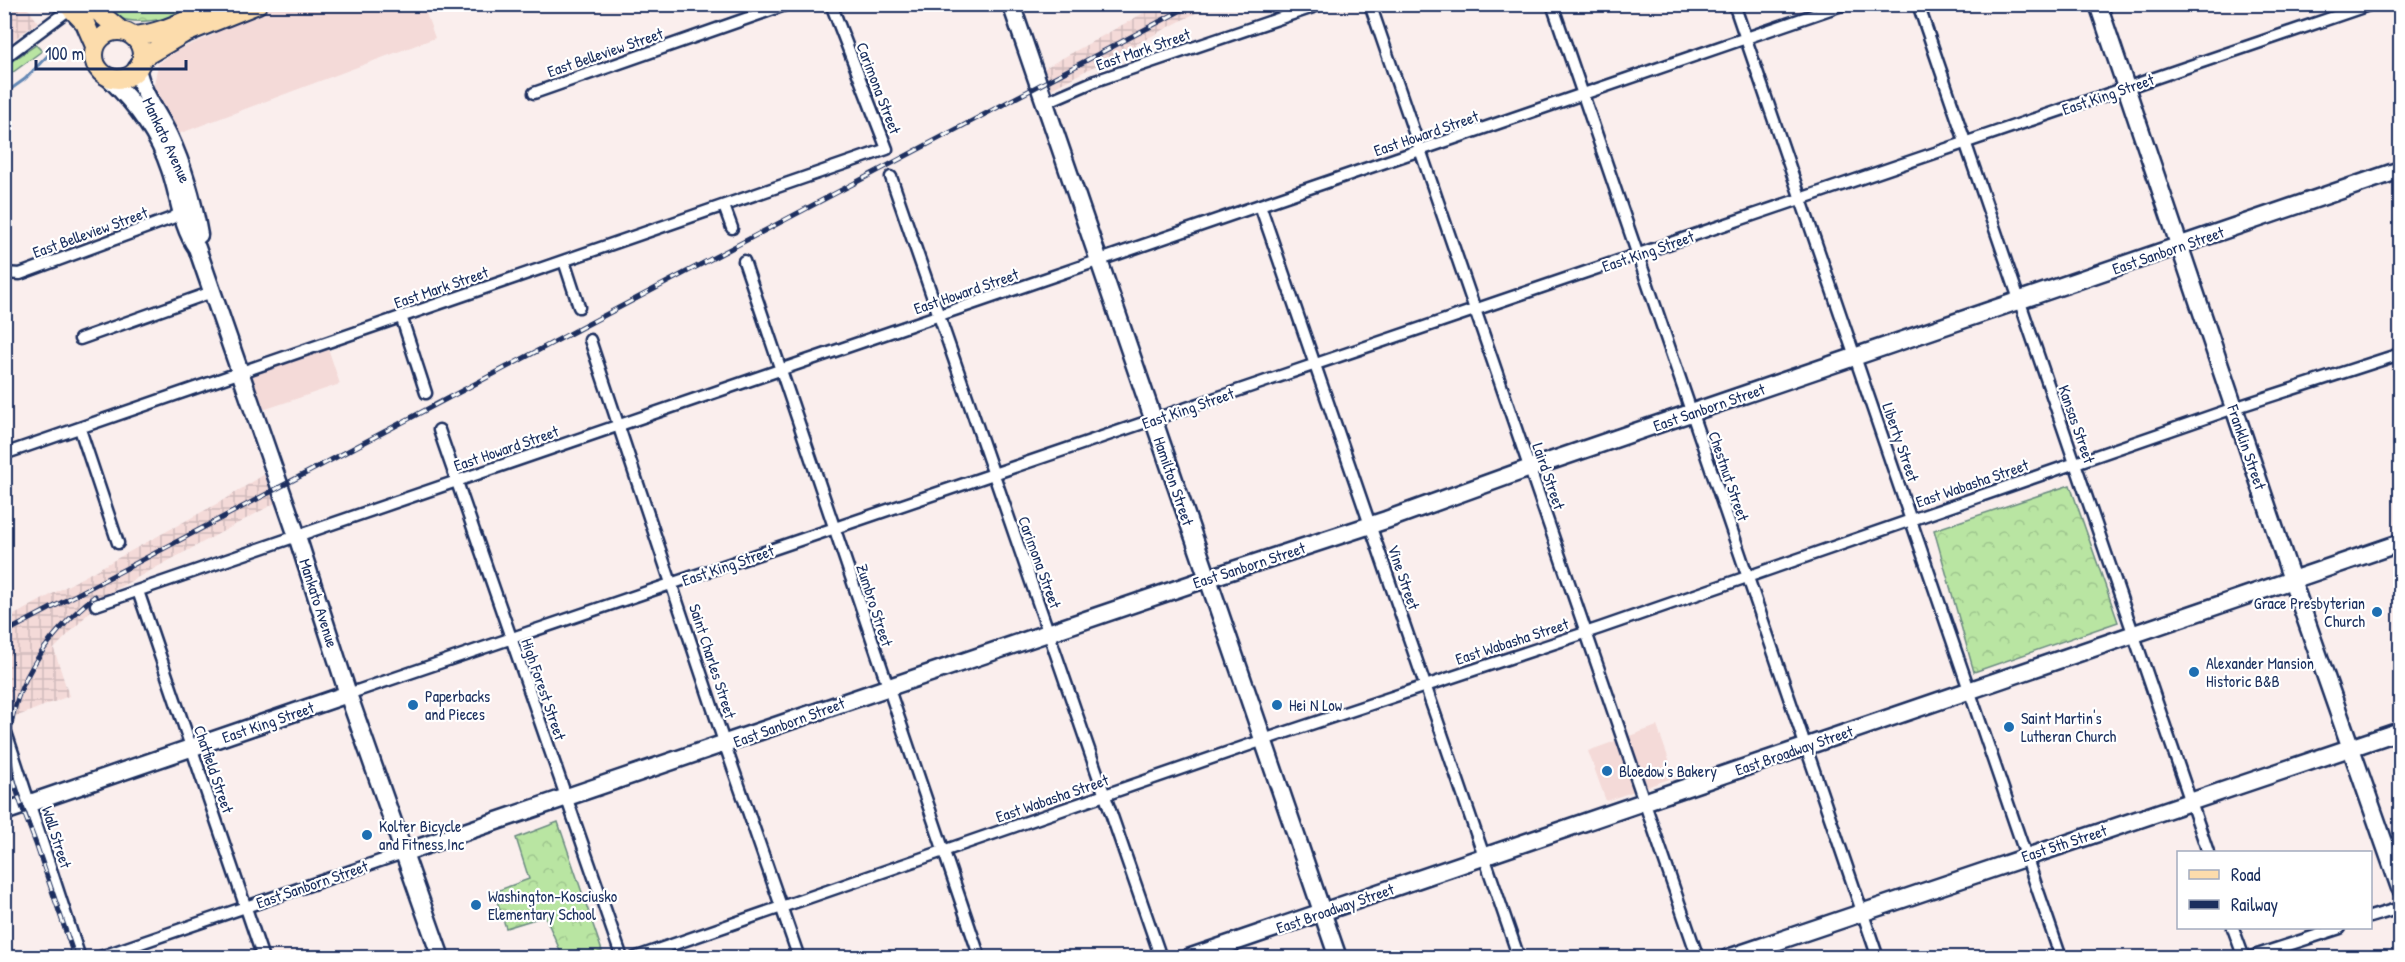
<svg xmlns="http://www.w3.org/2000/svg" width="2405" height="962" font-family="'Patrick Hand',sans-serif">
  <defs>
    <pattern id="industrial-grid" width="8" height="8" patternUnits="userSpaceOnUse" patternTransform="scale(1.5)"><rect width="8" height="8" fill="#f4dad8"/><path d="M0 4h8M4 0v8" fill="none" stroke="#d1bbbc"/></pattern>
    <pattern id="forest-crowns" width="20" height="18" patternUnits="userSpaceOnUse" patternTransform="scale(1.5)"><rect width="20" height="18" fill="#b9e5a2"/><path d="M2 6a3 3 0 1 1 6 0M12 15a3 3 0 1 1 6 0" fill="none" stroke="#9ec58e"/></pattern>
  </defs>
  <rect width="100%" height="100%" fill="#faeeed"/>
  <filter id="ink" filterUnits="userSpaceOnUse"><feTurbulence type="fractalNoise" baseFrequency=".0167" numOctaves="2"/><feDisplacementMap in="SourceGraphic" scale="12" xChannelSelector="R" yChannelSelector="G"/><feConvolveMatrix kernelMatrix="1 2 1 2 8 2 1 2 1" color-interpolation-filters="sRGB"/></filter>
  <g filter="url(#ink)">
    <path fill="#f4dad8" d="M 226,5 L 423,5 L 435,38 L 173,136 L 155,102 L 154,84 L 158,64 L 177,50 L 213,35 Z
      M 324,336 L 340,384 L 263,410 L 248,363 Z
      M 1657,726 L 1675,777 L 1606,801 L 1588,751 Z"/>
    <path fill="url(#industrial-grid)" d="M 5,4 L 25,5 L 38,22 L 5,46 Z
      M 1158,5 L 1211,5 L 1051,89 L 1043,69 Z
      M 281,464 L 292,494 L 107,594 L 54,649 L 69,696 L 5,721 L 5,620 L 220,502 Z"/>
    <path fill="#b9e5a2" stroke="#6a8a80" stroke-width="1.5" d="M 36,45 L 42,51 L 5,78 L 5,66 Z"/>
    <path fill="url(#forest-crowns)" stroke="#6a8a80" stroke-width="1.5" d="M 98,5 L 215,5 C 179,15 128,36 98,5 Z
      M 2070,485 L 2118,622 L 1974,672 L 1934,530 Z
      M 558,822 L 602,951 L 583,957 L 563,957 L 545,916 L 506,928 L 494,892 L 529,879 L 516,838 Z"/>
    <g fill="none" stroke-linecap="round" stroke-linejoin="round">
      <path stroke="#6487b4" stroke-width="3" d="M 4,94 L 25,79 L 54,49"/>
      <g stroke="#1b2f5e" stroke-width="15">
        <path id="street" d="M 1370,4 L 1698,958
          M 1552,4 L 1878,958
          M 1734,4 L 2061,958
          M 1918,4 L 2208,852
          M 4,58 L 71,8
          M 534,93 L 788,4
          M 1044,103 L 1095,81 L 1322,4
          M 891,177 L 1161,958
          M 1260,205 L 1519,958
          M 724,206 L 732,228
          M 564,261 L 579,307
          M 744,261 L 980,958
          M 4,273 L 20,274 L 172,218 L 183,211
          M 401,316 L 426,393
          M 80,339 L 212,292
          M 590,340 L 725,745 L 799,958
          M 80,429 L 118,543
          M 439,430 L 622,958
          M 4,454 L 887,149 L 831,4
          M 138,591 L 263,958
          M 96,605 L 1845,4
          M 348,694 L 2372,4
          M 4,726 L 80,958
          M 2370,917 L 2400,908
          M 2233,928 L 2244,958
          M 97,958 L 406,852
          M 634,958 L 1278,735 L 1600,628 L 2234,408 L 2400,354
          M 2248,958 L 2340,928"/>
      </g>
      <g stroke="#1b2f5e" stroke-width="21">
        <path id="secondary" d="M 1011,4 L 1338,958
          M 2098,4 L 2292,580 L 2400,888
          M 137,68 C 142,94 158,113 169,136 C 184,168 193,200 199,235
          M 108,77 C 135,103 158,132 170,169 C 179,194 181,226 197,248 L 297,536 L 348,694 L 441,958
          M 4,812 L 348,694
          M 406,852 L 1197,582 L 1386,520 L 1530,468 L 2400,170
          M 1188,958 L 2400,543
          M 1728,958 L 2400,731"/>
      </g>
      <g stroke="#1b2f5e" stroke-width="22">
        <path id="primary" d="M 67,4 L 85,23 L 95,46
          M 89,4 L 120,30
          M94 55a24 24 0 1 1 48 0a24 24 0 1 1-48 0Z
          M 133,36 C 166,34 196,13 229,4
          M 142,58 L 183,34 L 258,4"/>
      </g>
      <use href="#street" stroke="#fff" stroke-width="10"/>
      <use href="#secondary" stroke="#fff" stroke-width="16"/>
      <use href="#primary" stroke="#fcdcac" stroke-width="18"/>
      <g stroke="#1b2f5e" stroke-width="5">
        <path id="rail" d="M 4,633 L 1193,4
          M 75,958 C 62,920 49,882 36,844 C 26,816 12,787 10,756 C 5,691 47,635 95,596"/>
      </g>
      <use href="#rail" stroke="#fff" stroke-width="3" stroke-dasharray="9" stroke-linecap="butt"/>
    </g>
  </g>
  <g fill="#1f6fb2" stroke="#fff" stroke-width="2">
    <circle cx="2377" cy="612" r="6"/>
    <circle cx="2194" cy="672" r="6"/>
    <circle cx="413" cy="705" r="6"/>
    <circle cx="1277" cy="705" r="6"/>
    <circle cx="2009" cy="727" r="6"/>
    <circle cx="1607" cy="771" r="6"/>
    <circle cx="367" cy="835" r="6"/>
    <circle cx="476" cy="905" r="6"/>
  </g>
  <g text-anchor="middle" stroke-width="4.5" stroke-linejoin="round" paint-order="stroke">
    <g font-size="16" fill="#1b2f5e" stroke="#fff">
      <text transform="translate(1143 49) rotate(-19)" y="6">East Mark Street</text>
      <text transform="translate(605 52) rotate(-19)" y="6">East Belleview Street</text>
      <text transform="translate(879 88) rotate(69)" y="6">Carimona Street</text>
      <text transform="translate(2108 94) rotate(-19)" y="6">East King Street</text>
      <text transform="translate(1426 133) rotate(-19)" y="6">East Howard Street</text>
      <text transform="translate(167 140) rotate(65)" y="6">Mankato Avenue</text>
      <text transform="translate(90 232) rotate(-20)" y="6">East Belleview Street</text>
      <text transform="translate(2168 250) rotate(-19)" y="6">East Sanborn Street</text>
      <text transform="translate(1648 251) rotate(-19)" y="6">East King Street</text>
      <text transform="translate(441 287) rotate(-19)" y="6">East Mark Street</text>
      <text transform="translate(966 291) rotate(-19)" y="6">East Howard Street</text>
      <text transform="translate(1709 407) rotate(-19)" y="6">East Sanborn Street</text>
      <text transform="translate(1188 408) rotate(-19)" y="6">East King Street</text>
      <text transform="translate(2077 424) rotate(71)" y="6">Kansas Street</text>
      <text transform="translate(1901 442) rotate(71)" y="6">Liberty Street</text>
      <text transform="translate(2247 447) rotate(71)" y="6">Franklin Street</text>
      <text transform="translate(506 448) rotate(-19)" y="6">East Howard Street</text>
      <text transform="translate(1549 476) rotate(71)" y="6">Laird Street</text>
      <text transform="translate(1729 476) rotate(71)" y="6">Chestnut Street</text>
      <text transform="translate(1174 481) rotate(71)" y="6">Hamilton Street</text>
      <text transform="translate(1972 483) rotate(-19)" y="6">East Wabasha Street</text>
      <text transform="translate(1040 562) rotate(70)" y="6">Carimona Street</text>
      <text transform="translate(728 565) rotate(-19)" y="6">East King Street</text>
      <text transform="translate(1249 565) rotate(-18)" y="6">East Sanborn Street</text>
      <text transform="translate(1404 577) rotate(71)" y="6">Vine Street</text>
      <text transform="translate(319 603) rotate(72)" y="6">Mankato Avenue</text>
      <text transform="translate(875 605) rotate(72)" y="6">Zumbro Street</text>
      <text transform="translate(1512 641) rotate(-18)" y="6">East Wabasha Street</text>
      <text transform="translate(713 661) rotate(72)" y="6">Saint Charles Street</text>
      <text transform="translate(544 689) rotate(71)" y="6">High Forest Street</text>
      <text transform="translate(268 722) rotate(-19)" y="6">East King Street</text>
      <text transform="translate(789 722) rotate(-20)" y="6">East Sanborn Street</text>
      <text transform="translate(1794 750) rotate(-19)" y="6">East Broadway Street</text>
      <text transform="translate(214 769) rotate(71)" y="6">Chatfield Street</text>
      <text transform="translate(1052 798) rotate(-19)" y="6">East Wabasha Street</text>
      <text transform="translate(57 837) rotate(72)" y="6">Wall Street</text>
      <text transform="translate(2064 843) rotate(-18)" y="6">East 5th Street</text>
      <text transform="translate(312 884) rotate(-19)" y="6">East Sanborn Street</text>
      <text transform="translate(1335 908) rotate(-19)" y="6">East Broadway Street</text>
    </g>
    <g font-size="16" fill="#1b2f5e" stroke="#fff" text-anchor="start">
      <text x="2365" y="609" text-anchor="end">Grace Presbyterian<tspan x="2365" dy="18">Church</tspan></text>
      <text x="2206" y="669">Alexander Mansion<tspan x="2206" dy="18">Historic B&amp;B</tspan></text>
      <text x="425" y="702">Paperbacks<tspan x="425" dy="18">and Pieces</tspan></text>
      <text x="1289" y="711">Hei N Low</text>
      <text x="2021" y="724">Saint Martin's<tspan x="2021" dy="18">Lutheran Church</tspan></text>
      <text x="1619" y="777">Bloedow's Bakery</text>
      <text x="379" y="832">Kolter Bicycle<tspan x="379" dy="18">and Fitness Inc</tspan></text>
      <text x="488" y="902">Washington–Kosciusko<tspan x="488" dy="18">Elementary School</tspan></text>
    </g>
  </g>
  <rect width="2405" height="962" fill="none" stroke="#fff" stroke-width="24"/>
  <rect x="12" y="12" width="2381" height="938" fill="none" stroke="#1b2f5e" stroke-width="2" filter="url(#ink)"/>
  <rect x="2177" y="851" width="195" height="78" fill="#ffffff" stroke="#a4acbf" stroke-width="1.5"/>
  <rect x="2189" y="870" width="30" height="9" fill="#fcdcac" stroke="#a4acbf" stroke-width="1.5"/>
  <text x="2231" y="881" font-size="18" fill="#1b2f5e">Road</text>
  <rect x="2189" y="900" width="30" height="9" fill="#1b2f5e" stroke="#a4acbf" stroke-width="1.5"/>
  <text x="2231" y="911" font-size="18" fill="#1b2f5e">Railway</text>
  <path d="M36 60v9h150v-9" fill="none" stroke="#1b2f5e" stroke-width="3"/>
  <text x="45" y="60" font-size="18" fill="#1b2f5e" stroke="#ffffff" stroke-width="4.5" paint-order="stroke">100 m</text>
</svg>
